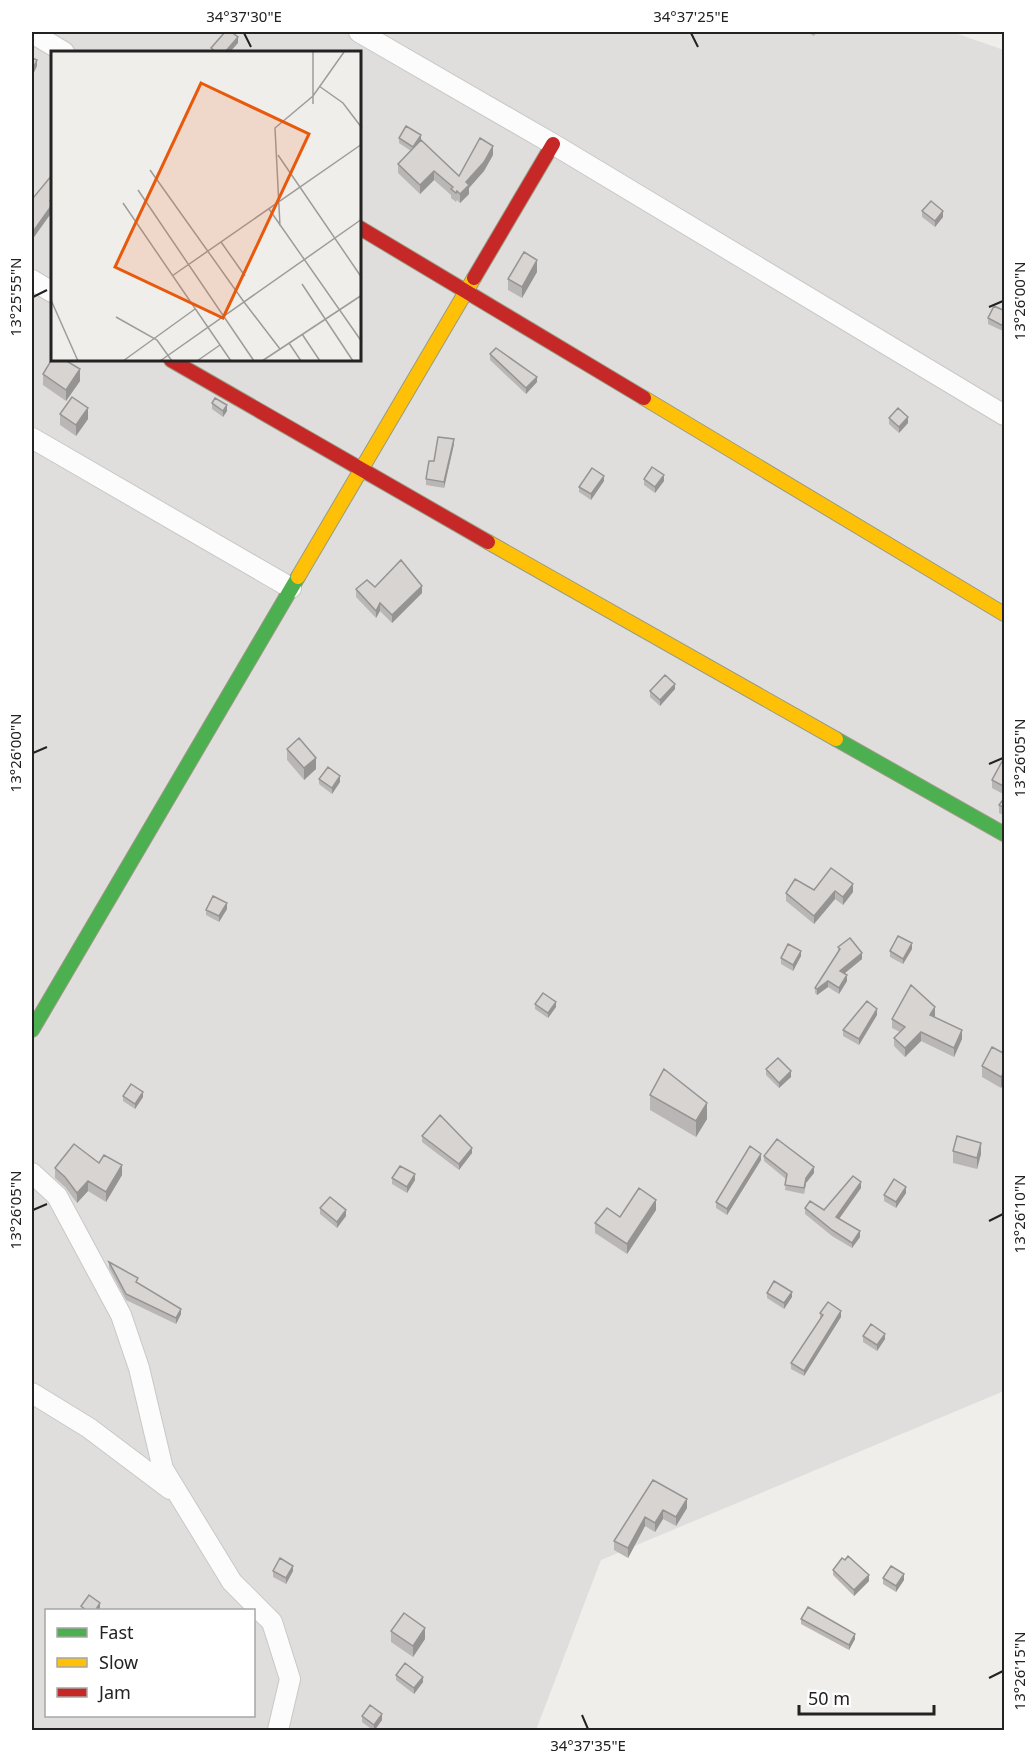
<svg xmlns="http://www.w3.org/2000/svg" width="1036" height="1762" font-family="'Noto Sans',sans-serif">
  <rect width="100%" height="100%" fill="#f0eeeb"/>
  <path fill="#dfdedc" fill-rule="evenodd" d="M 32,32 L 952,32 L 1004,50 L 1004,1391 L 601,1560 L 536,1730 L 32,1730 ZM 52,52 L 360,52 L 360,360 L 52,360 ZM 46,1610 L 254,1610 L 254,1716 L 46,1716 Z"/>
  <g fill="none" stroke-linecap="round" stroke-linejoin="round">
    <g stroke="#c9c8c7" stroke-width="22">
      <path id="street" d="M 359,32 L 553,144 L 1004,415
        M 32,33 L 64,52
        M 32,280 L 52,292
        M 32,438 L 291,588
        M 32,1173 L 57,1196 L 121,1315 L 139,1368 L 163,1469 L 232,1582 L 272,1622 L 290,1679 L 278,1730
        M 32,1393 L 89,1428 L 170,1489"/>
    </g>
    <g stroke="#999a82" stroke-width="16">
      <path id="fast" d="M 836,739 L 1004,834
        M 32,1030 L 298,577"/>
    </g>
    <g stroke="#999a82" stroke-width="16">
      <path id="slow" d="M 644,398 L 1004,614
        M 488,542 L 836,739
        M 298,577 L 474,278"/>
    </g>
    <g stroke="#999a82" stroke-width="16">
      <path id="jam" d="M 360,228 L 644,398
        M 474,278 L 553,144
        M 171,360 L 488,542"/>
    </g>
    <use href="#street" stroke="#fdfcfc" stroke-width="20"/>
    <use href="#fast" stroke="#4caf50" stroke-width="14"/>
    <use href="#slow" stroke="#ffc107" stroke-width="14"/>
    <use href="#jam" stroke="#c62828" stroke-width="14"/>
  </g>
  <path fill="#b9b6b5" d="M 807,32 L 817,32 L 814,36 Z
    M 399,138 L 421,141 L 459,176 L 493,155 L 484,171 L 469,188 L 469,194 L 460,203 L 457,200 L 456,202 L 451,198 L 451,195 L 434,180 L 420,194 L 398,173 L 398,164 L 411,151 L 399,143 Z
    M 922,211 L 943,217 L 935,227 L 922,217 Z
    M 537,272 L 522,298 L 508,290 L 508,279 Z
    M 1005,311 L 1005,332 L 988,324 L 988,318 Z
    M 490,354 L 537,382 L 526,394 L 490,360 Z
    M 43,374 L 80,381 L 66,401 L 43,385 Z
    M 212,403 L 227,411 L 223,417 L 212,409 Z
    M 60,414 L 88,419 L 76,436 L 60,425 Z
    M 889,418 L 908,423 L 899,433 L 889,424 Z
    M 454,444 L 444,488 L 426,485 L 426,479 L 434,461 Z
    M 644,479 L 664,481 L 655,493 L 644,485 Z
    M 604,481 L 591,500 L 579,492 L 579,487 Z
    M 375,587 L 422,593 L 392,623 L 380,611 L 376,618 L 356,597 L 356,589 Z
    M 675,689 L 660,706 L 650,697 L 650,691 Z
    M 287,749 L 316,769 L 304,780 L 287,760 Z
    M 1005,756 L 1005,795 L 992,788 L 992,780 Z
    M 319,779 L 340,782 L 332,794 L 319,784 Z
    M 1005,796 L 1005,816 L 999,813 L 999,805 Z
    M 814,890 L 853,892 L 843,905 L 835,899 L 814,924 L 786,901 L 786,893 Z
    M 227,909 L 219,922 L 206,915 L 206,910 Z
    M 838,947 L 862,959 L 844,974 L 847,981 L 839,994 L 828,987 L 817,995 L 815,993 L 815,988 L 838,952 Z
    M 912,949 L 903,964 L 890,957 L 890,951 Z
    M 801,956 L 793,971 L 781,964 L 781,958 Z
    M 535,1004 L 556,1007 L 548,1018 L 535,1009 Z
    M 877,1015 L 859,1045 L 843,1036 L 843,1030 Z
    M 935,1016 L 934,1017 L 962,1039 L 954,1057 L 921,1041 L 905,1057 L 894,1046 L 894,1038 L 900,1032 L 892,1028 L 892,1019 Z
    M 1005,1054 L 1005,1081 L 1001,1088 L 982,1077 L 982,1066 Z
    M 766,1069 L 791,1077 L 779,1088 L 766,1075 Z
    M 650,1095 L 707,1119 L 696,1137 L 650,1110 Z
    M 123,1096 L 143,1097 L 135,1109 L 123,1101 Z
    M 422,1136 L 472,1153 L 459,1170 L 422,1142 Z
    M 953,1151 L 981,1154 L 977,1169 L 953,1163 Z
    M 764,1156 L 814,1173 L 806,1183 L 804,1194 L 785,1190 L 786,1179 L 764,1161 Z
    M 761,1160 L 727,1215 L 716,1208 L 716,1202 Z
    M 99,1163 L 122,1175 L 106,1202 L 88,1191 L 77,1203 L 65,1187 L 55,1178 L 55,1168 Z
    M 392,1178 L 415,1180 L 407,1193 L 392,1184 Z
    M 861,1188 L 839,1219 L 860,1237 L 852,1248 L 832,1236 L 805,1214 L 805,1208 L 824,1210 Z
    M 906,1193 L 896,1208 L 884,1201 L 884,1195 Z
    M 320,1208 L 346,1216 L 337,1228 L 320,1214 Z
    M 656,1210 L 627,1254 L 595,1233 L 595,1223 Z
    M 109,1262 L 181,1314 L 176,1324 L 126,1300 L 109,1268 Z
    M 767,1293 L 792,1297 L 784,1309 L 767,1298 Z
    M 820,1313 L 841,1317 L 804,1376 L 791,1369 L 791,1363 L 820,1319 Z
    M 863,1336 L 885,1339 L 877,1351 L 863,1342 Z
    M 653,1480 L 687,1508 L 676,1526 L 663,1519 L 655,1532 L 645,1526 L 628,1558 L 614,1550 L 614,1541 Z
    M 845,1560 L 869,1581 L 854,1596 L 833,1575 L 833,1570 Z
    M 273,1571 L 293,1571 L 286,1584 L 273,1577 Z
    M 883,1578 L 904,1580 L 896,1592 L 883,1584 Z
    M 801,1619 L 855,1639 L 849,1650 L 801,1624 Z
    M 391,1631 L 425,1639 L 413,1657 L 391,1642 Z
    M 396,1675 L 423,1682 L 414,1694 L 396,1680 Z
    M 362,1716 L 382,1720 L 374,1731 L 362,1722 Z"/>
  <path fill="#969493" d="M 238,37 L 238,43 L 230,52 L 225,52 Z
    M 37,60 L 37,66 L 32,77 L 32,71 Z
    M 421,135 L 421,141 L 413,152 L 413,147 Z
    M 493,146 L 493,155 L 484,171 L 469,188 L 469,194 L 460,203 L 460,194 L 466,182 Z
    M 434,171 L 434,180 L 420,194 L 420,185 Z
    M 52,205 L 52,212 L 32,240 L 32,233 Z
    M 943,211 L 943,217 L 935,227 L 935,221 Z
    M 537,260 L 537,272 L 522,298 L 522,287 Z
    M 80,369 L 80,381 L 66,401 L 66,390 Z
    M 537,377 L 537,382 L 526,394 L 526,388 Z
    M 227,405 L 227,411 L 223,417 L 223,411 Z
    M 88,408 L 88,419 L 76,436 L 76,425 Z
    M 908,417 L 908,423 L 899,433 L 899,427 Z
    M 454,439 L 454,444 L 444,488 L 444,482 Z
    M 664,475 L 664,481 L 655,493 L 655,487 Z
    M 604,476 L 604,481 L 591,500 L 591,494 Z
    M 422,586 L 422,593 L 392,623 L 392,615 Z
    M 380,603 L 380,611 L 376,618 L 376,611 Z
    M 675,684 L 675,689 L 660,706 L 660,700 Z
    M 316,758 L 316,769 L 304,780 L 304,768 Z
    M 340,776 L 340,782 L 332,794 L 332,788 Z
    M 853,884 L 853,892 L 843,905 L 843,897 Z
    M 835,891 L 835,899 L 814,924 L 814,916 Z
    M 227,903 L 227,909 L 219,922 L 219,916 Z
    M 912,943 L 912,949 L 903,964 L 903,959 Z
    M 801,951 L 801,956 L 793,971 L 793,965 Z
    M 862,953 L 862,959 L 840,977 L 840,971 Z
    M 847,975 L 847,981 L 839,994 L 839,988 Z
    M 828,981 L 828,987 L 817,995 L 817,989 Z
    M 556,1002 L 556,1007 L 548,1018 L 548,1013 Z
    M 935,1007 L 935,1016 L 930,1024 L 930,1015 Z
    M 877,1009 L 877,1015 L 859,1045 L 859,1039 Z
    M 962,1030 L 962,1039 L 954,1057 L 954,1048 Z
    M 921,1032 L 921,1041 L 905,1057 L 905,1048 Z
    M 1005,1070 L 1005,1081 L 1001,1088 L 1001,1077 Z
    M 791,1071 L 791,1077 L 779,1088 L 779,1083 Z
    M 143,1092 L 143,1097 L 135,1109 L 135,1104 Z
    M 707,1103 L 707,1119 L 696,1137 L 696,1121 Z
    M 981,1143 L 981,1154 L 977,1169 L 977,1158 Z
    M 472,1148 L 472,1153 L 459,1170 L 459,1164 Z
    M 761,1154 L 761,1160 L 727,1215 L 727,1209 Z
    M 122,1165 L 122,1175 L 106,1202 L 106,1192 Z
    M 814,1167 L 814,1173 L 806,1183 L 804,1194 L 806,1178 Z
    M 415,1174 L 415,1180 L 407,1193 L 407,1187 Z
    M 88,1181 L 88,1191 L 77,1203 L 77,1193 Z
    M 861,1182 L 861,1188 L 836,1223 L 836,1217 Z
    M 906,1187 L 906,1193 L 896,1208 L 896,1202 Z
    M 656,1200 L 656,1210 L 627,1254 L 627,1244 Z
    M 346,1210 L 346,1216 L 337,1228 L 337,1222 Z
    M 860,1231 L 860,1237 L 852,1248 L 852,1243 Z
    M 792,1292 L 792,1297 L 784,1309 L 784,1303 Z
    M 181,1309 L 181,1314 L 176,1324 L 176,1318 Z
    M 841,1311 L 841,1317 L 804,1376 L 804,1371 Z
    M 885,1334 L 885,1339 L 877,1351 L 877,1345 Z
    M 687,1499 L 687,1508 L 676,1526 L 676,1517 Z
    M 663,1510 L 663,1519 L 655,1532 L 655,1523 Z
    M 645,1517 L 645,1526 L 628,1558 L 628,1548 Z
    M 293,1566 L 293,1571 L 286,1584 L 286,1578 Z
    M 904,1574 L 904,1580 L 896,1592 L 896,1586 Z
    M 869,1575 L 869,1581 L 854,1596 L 854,1590 Z
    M 100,1603 L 100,1608 L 99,1611 L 95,1611 Z
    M 425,1628 L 425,1639 L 413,1657 L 413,1646 Z
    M 855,1634 L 855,1639 L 849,1650 L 849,1645 Z
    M 423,1677 L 423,1682 L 414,1694 L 414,1688 Z
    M 382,1714 L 382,1720 L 374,1731 L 374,1725 Z"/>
  <path fill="#d7d4d2" stroke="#969493" stroke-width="1.5" d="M 225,32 L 231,32 L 238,37 L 225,52 L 216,52 L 211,48 Z
    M 32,58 L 37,60 L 32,71 Z
    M 406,126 L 421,135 L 413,147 L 399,138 Z
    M 480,138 L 493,146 L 484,162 L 466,182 L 469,185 L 460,194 L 457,191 L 456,193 L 451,189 L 453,187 L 434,171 L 420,185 L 398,164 L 421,140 L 459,176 Z
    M 52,175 L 52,198 L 50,201 L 52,202 L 52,205 L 32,233 L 32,195 L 34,197 Z
    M 931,201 L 943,211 L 935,221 L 922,211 Z
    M 524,252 L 537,260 L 522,287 L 508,279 Z
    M 994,306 L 1005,311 L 1005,327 L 988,318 Z
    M 496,348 L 537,377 L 526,388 L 490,354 Z
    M 52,359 L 65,360 L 80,369 L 66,390 L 43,374 Z
    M 72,397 L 88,408 L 76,425 L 60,414 Z
    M 215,398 L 227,405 L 223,411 L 212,403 Z
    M 898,408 L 908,417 L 899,427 L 889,418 Z
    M 438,437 L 454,439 L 444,482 L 426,479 L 429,461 L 434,461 Z
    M 652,467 L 664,475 L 655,487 L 644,479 Z
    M 592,468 L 604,476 L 591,494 L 579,487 Z
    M 401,560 L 422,586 L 392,615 L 380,603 L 376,611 L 356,589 L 367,580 L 375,587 Z
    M 665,675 L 675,684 L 660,700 L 650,691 Z
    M 299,738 L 316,758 L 304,768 L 287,749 Z
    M 1005,756 L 1005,787 L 992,780 Z
    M 328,767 L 340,776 L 332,788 L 319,779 Z
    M 1005,797 L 1005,808 L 999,805 Z
    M 831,868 L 853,884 L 843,897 L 835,891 L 814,916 L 786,893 L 795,879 L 814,890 Z
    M 213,896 L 227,903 L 219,916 L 206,910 Z
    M 898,936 L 912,943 L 903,959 L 890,951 Z
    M 850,938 L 862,953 L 840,971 L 847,975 L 839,988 L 828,981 L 817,989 L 815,988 L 840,949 L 838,947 Z
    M 788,944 L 801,951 L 793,965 L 781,958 Z
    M 911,985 L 935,1007 L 930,1015 L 962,1030 L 954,1048 L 921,1032 L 905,1048 L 894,1038 L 905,1027 L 892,1019 Z
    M 543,993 L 556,1002 L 548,1013 L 535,1004 Z
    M 867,1001 L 877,1009 L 859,1039 L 843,1030 Z
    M 992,1047 L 1005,1054 L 1005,1070 L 1001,1077 L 982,1066 Z
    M 778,1058 L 791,1071 L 779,1083 L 766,1069 Z
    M 664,1069 L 707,1103 L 696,1121 L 650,1095 Z
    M 131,1084 L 143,1092 L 135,1104 L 123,1096 Z
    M 440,1115 L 472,1148 L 459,1164 L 422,1136 Z
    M 957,1136 L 981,1143 L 977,1158 L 953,1151 Z
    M 777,1139 L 814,1167 L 806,1178 L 804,1188 L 785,1185 L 787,1174 L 764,1156 Z
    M 74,1144 L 99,1163 L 104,1155 L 122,1165 L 106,1192 L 88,1181 L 77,1193 L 65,1177 L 55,1168 Z
    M 750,1146 L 761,1154 L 727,1209 L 716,1202 Z
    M 400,1166 L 415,1174 L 407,1187 L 392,1178 Z
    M 853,1176 L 861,1182 L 836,1217 L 860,1231 L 852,1243 L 832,1230 L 805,1208 L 810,1201 L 824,1210 Z
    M 894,1179 L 906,1187 L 896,1202 L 884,1195 Z
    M 639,1188 L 656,1200 L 627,1244 L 595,1223 L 607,1208 L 620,1217 Z
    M 330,1197 L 346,1210 L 337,1222 L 320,1208 Z
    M 109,1262 L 138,1278 L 136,1282 L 181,1309 L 176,1318 L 126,1294 Z
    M 774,1281 L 792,1292 L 784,1303 L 767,1293 Z
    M 828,1302 L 841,1311 L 804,1371 L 791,1363 L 823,1315 L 820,1313 Z
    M 871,1324 L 885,1334 L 877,1345 L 863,1336 Z
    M 653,1480 L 687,1499 L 676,1517 L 663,1510 L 655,1523 L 645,1517 L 628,1548 L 614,1541 Z
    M 848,1556 L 869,1575 L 854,1590 L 833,1570 L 842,1558 L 845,1560 Z
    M 280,1558 L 293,1566 L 286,1578 L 273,1571 Z
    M 891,1566 L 904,1574 L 896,1586 L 883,1578 Z
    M 89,1595 L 100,1603 L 95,1611 L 87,1611 L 81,1606 Z
    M 808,1607 L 855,1634 L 849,1645 L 801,1619 Z
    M 404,1613 L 425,1628 L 413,1646 L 391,1631 Z
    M 405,1663 L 423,1677 L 414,1688 L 396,1675 Z
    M 370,1705 L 382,1714 L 374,1725 L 362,1716 Z"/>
  <path fill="none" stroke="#222" stroke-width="2" d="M 244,33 L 251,47M 691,33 L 698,47M 33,297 L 47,290M 989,307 L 1003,301M 33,753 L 47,747M 989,764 L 1003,758M 33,1210 L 47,1204M 989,1221 L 1003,1214M 989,1678 L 1003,1671M 582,1715 L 588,1729"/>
  <g transform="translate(51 51)">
    <rect width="310" height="310" fill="#f0eeeb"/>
    <path fill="none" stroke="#9e9c9b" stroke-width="1.5" d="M 268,35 L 292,52 L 311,77M 262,53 L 262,1M 227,104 L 311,227M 99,119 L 193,251M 87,139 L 203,310M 72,152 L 180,310M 218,158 L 311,291M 229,175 L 224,77 L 262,45 L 293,1M 170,191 L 194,225M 121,225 L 311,93M 251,233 L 302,310M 0,249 L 27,310M 193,251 L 229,298M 65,266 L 106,289 L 121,310M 251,283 L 269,310M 238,292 L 250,310M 72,310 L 144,258M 109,310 L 311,168M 146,310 L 169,294M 211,310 L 311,244"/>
    <path fill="#e8590c" fill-opacity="0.15" stroke="#e8590c" stroke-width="3" d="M 150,32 L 258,83 L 172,267 L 64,216 Z"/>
    <rect width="310" height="310" fill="none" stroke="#222" stroke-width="3"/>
  </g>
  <rect width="1036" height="1762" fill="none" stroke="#ffffff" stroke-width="66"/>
  <rect x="45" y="1609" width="210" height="108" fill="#ffffff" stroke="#a7a7a7" stroke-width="1.5"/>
  <rect x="57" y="1628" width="30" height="9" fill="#4caf50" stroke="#a7a7a7" stroke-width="1.5"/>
  <text x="99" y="1639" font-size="18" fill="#222222">Fast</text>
  <rect x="57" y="1658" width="30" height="9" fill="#ffc107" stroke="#a7a7a7" stroke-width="1.5"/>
  <text x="99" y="1669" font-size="18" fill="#222222">Slow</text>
  <rect x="57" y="1688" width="30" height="9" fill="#c62828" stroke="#a7a7a7" stroke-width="1.5"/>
  <text x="99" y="1699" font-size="18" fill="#222222">Jam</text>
  <path d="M799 1705v9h135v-9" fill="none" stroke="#222222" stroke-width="3"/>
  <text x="808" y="1705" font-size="18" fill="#222222" stroke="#ffffff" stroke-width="4.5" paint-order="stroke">50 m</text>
  <rect x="33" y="33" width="970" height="1696" fill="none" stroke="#222" stroke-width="2"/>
  <g font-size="15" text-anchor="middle" fill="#222">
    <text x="244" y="22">34°37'30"E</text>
    <text x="691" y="22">34°37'25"E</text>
    <text transform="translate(16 297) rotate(-90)" y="5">13°25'55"N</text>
    <text transform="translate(1020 301) rotate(-90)" y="5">13°26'00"N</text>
    <text transform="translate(16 753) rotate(-90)" y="5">13°26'00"N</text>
    <text transform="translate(1020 758) rotate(-90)" y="5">13°26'05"N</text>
    <text transform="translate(16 1210) rotate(-90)" y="5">13°26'05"N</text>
    <text transform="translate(1020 1214) rotate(-90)" y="5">13°26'10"N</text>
    <text transform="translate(1020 1671) rotate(-90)" y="5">13°26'15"N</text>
    <text x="588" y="1751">34°37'35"E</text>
  </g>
</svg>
